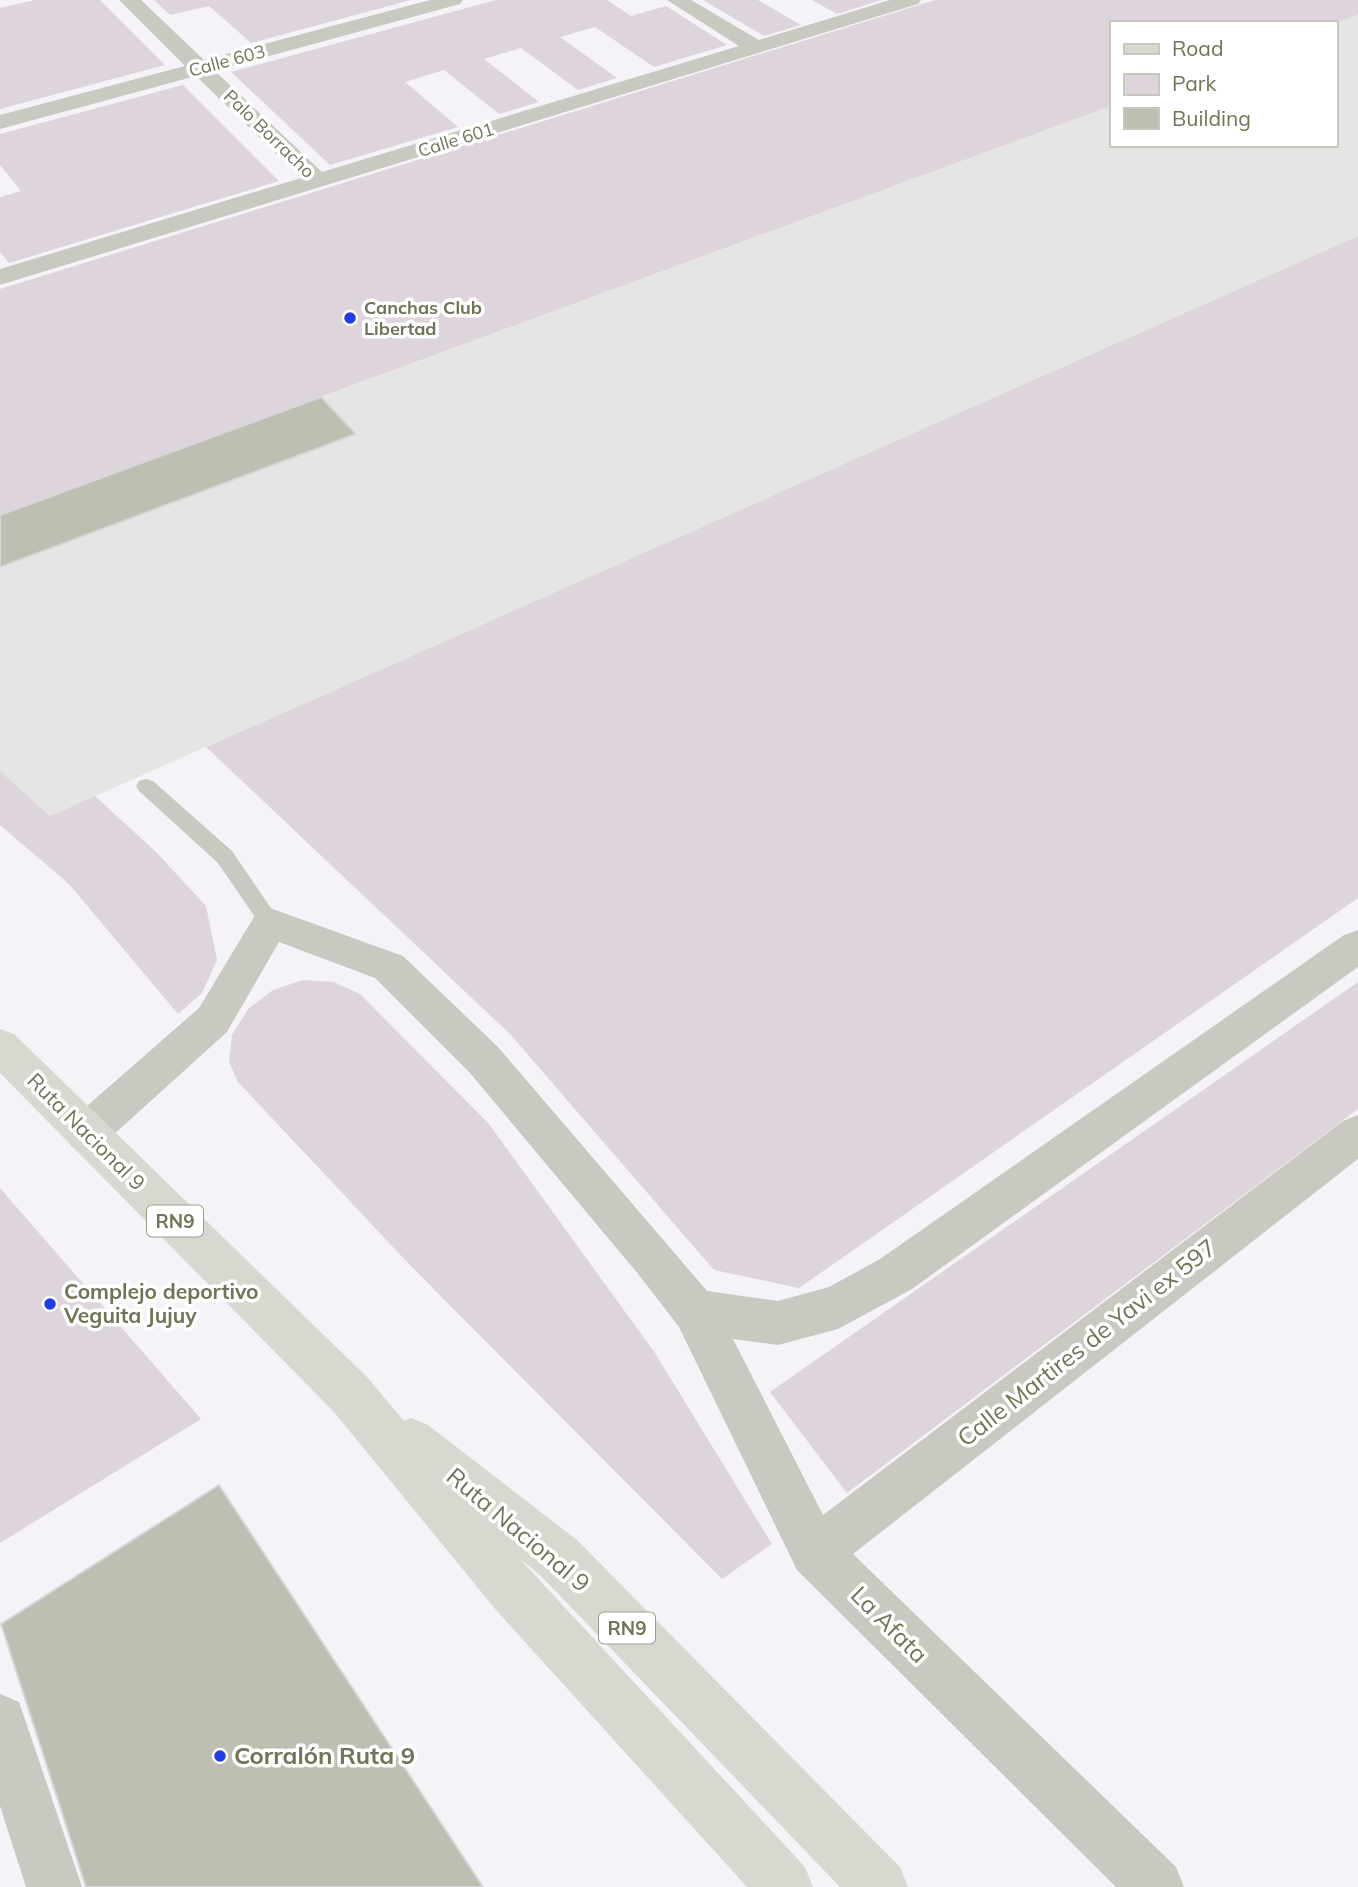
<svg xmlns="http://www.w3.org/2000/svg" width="1358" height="1887" font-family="Mulish,sans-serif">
  <rect width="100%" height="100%" fill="#f5f3f7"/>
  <path fill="#e5e5e4" d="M 1358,15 L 1358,236 L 50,816 L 0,771 L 0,567 L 355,434 L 321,397 L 1111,106 L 1111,145 L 1335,145 L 1335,23 Z"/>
  <path fill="#ded4dc" d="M 35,0 L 100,0 L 165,65 L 0,109 L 0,8 Z
    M 154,0 L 411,0 L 251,43 L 209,6 L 170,15 Z
    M 496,0 L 607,0 L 631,16 L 666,6 L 727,45 L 654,67 L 595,27 L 560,37 L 617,78 L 578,90 L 521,48 L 484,59 L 539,102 L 499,114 L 444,70 L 405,82 L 458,127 L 330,165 L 231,72 Z
    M 703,0 L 758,0 L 801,25 L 764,36 Z
    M 812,0 L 882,0 L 837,14 Z
    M 935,0 L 1358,0 L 1358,15 L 1335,23 L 1111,23 L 1111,106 L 0,515 L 0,289 Z
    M 183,85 L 279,181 L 9,263 L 0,252 L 0,197 L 21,191 L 0,165 L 0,134 Z
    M 1358,236 L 1358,898 L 799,1288 L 714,1270 L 510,1034 L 206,747 Z
    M 0,771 L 50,816 L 95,796 L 157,853 L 206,906 L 217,960 L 202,993 L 178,1014 L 69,884 L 0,825 Z
    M 303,980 L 334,982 L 360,994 L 489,1124 L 655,1353 L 772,1544 L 722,1579 L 408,1263 L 238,1082 L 229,1062 L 232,1035 L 248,1009 L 273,990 Z
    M 1358,982 L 1358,1109 L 847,1493 L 770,1392 Z
    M 0,1188 L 201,1419 L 0,1543 Z"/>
  <path fill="#bebeb2" stroke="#d7d6d8" stroke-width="2" d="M 321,397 L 356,434 L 0,567 L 0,515 Z
    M 219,1485 L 483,1887 L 86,1887 L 1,1624 Z"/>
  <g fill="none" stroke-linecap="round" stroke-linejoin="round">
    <path fill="#c9c9c2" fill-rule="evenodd" d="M 146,779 L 153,781 L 232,851 L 277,917 L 280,923 L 277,929 L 270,931 L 263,929 L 218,863 L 139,791 L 136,786 L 139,781 Z"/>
    <path fill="#c9c9c2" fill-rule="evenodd" d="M 119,0 L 141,0 L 204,60 L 430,0 L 463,0 L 460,4 L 215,71 L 322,172 L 739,46 L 667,0 L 691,0 L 759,40 L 890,0 L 921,0 L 918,4 L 0,285 L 0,269 L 301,178 L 196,76 L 0,129 L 0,115 L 185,66 Z
      M 270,908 L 403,956 L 498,1047 L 707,1291 L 778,1301 L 829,1287 L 880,1259 L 1344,935 L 1358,930 L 1358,967 L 912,1289 L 838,1329 L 778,1345 L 733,1339 L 823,1515 L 1343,1121 L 1358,1115 L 1358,1159 L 853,1554 L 1176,1867 L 1184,1887 L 1116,1887 L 797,1570 L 679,1327 L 639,1275 L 470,1073 L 375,978 L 279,942 L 227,1032 L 101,1146 L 86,1152 L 71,1146 L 65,1133 L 71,1120 L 199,1008 L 257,912 Z
      M 0,1694 L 19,1702 L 82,1887 L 26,1887 L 0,1806 Z"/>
    <path fill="#d8d8d1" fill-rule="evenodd" d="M 0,1029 L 14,1034 L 368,1378 L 404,1421 L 411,1418 L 428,1425 L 577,1540 L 900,1867 L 908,1887 L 840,1887 L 541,1576 L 519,1558 L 805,1867 L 813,1887 L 747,1887 L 496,1610 L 334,1412 L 0,1073 Z"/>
  </g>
  <g fill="#223ce8" stroke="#fff" stroke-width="2.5">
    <circle cx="350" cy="318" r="7"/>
    <circle cx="50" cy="1304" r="7"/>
    <circle cx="220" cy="1756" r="7"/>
  </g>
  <g text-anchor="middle" stroke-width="7" stroke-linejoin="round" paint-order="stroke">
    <g font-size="18" fill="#727458" stroke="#fff">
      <text transform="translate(227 61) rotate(-15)" y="6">Calle 603</text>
      <text transform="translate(269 134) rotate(44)" y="6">Palo Borracho</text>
      <text transform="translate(456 140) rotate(-17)" y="6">Calle 601</text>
    </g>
    <g font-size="18" font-weight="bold" fill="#727458" stroke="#fff" text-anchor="start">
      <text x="364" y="314">Canchas Club<tspan x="364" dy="21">Libertad</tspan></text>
    </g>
    <g fill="#fff" stroke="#9c9e8a" stroke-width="2">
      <rect x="147" y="1205.5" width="56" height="31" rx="5"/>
      <rect x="599" y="1612.5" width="56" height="31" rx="5"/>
    </g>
    <g font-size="19" font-weight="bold" fill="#727458">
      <text x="175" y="1228">RN9</text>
      <text x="627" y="1635">RN9</text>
    </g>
    <g font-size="21" fill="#727458" stroke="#fff">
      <text transform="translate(86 1132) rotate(45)" y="7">Ruta Nacional 9</text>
    </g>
    <g font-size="21" font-weight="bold" fill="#727458" stroke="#fff" text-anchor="start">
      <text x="64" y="1299">Complejo deportivo<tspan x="64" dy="24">Veguita Jujuy</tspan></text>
    </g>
    <g font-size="24" fill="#727458" stroke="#fff">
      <text transform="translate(1087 1343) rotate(-38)" y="8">Calle Martires de Yavi ex 597</text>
      <text transform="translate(518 1530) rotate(40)" y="8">Ruta Nacional 9</text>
      <text transform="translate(889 1625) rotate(45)" y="8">La Afata</text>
    </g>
    <g font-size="24" font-weight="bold" fill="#727458" stroke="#fff" text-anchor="start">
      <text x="234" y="1764">Corralón Ruta 9</text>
    </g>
  </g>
  <rect x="1110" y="21" width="228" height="126" fill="#ffffff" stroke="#c7c7bc" stroke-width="2"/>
  <rect x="1124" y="44" width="35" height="10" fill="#d8d8d1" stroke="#c7c7bc" stroke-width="2"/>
  <text x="1172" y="56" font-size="21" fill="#727458">Road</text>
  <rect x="1124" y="74" width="35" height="21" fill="#ded4dc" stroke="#c7c7bc" stroke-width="2"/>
  <text x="1172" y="91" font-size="21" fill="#727458">Park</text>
  <rect x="1124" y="108" width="35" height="21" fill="#bebeb2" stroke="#c7c7bc" stroke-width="2"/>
  <text x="1172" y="126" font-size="21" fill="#727458">Building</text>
</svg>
